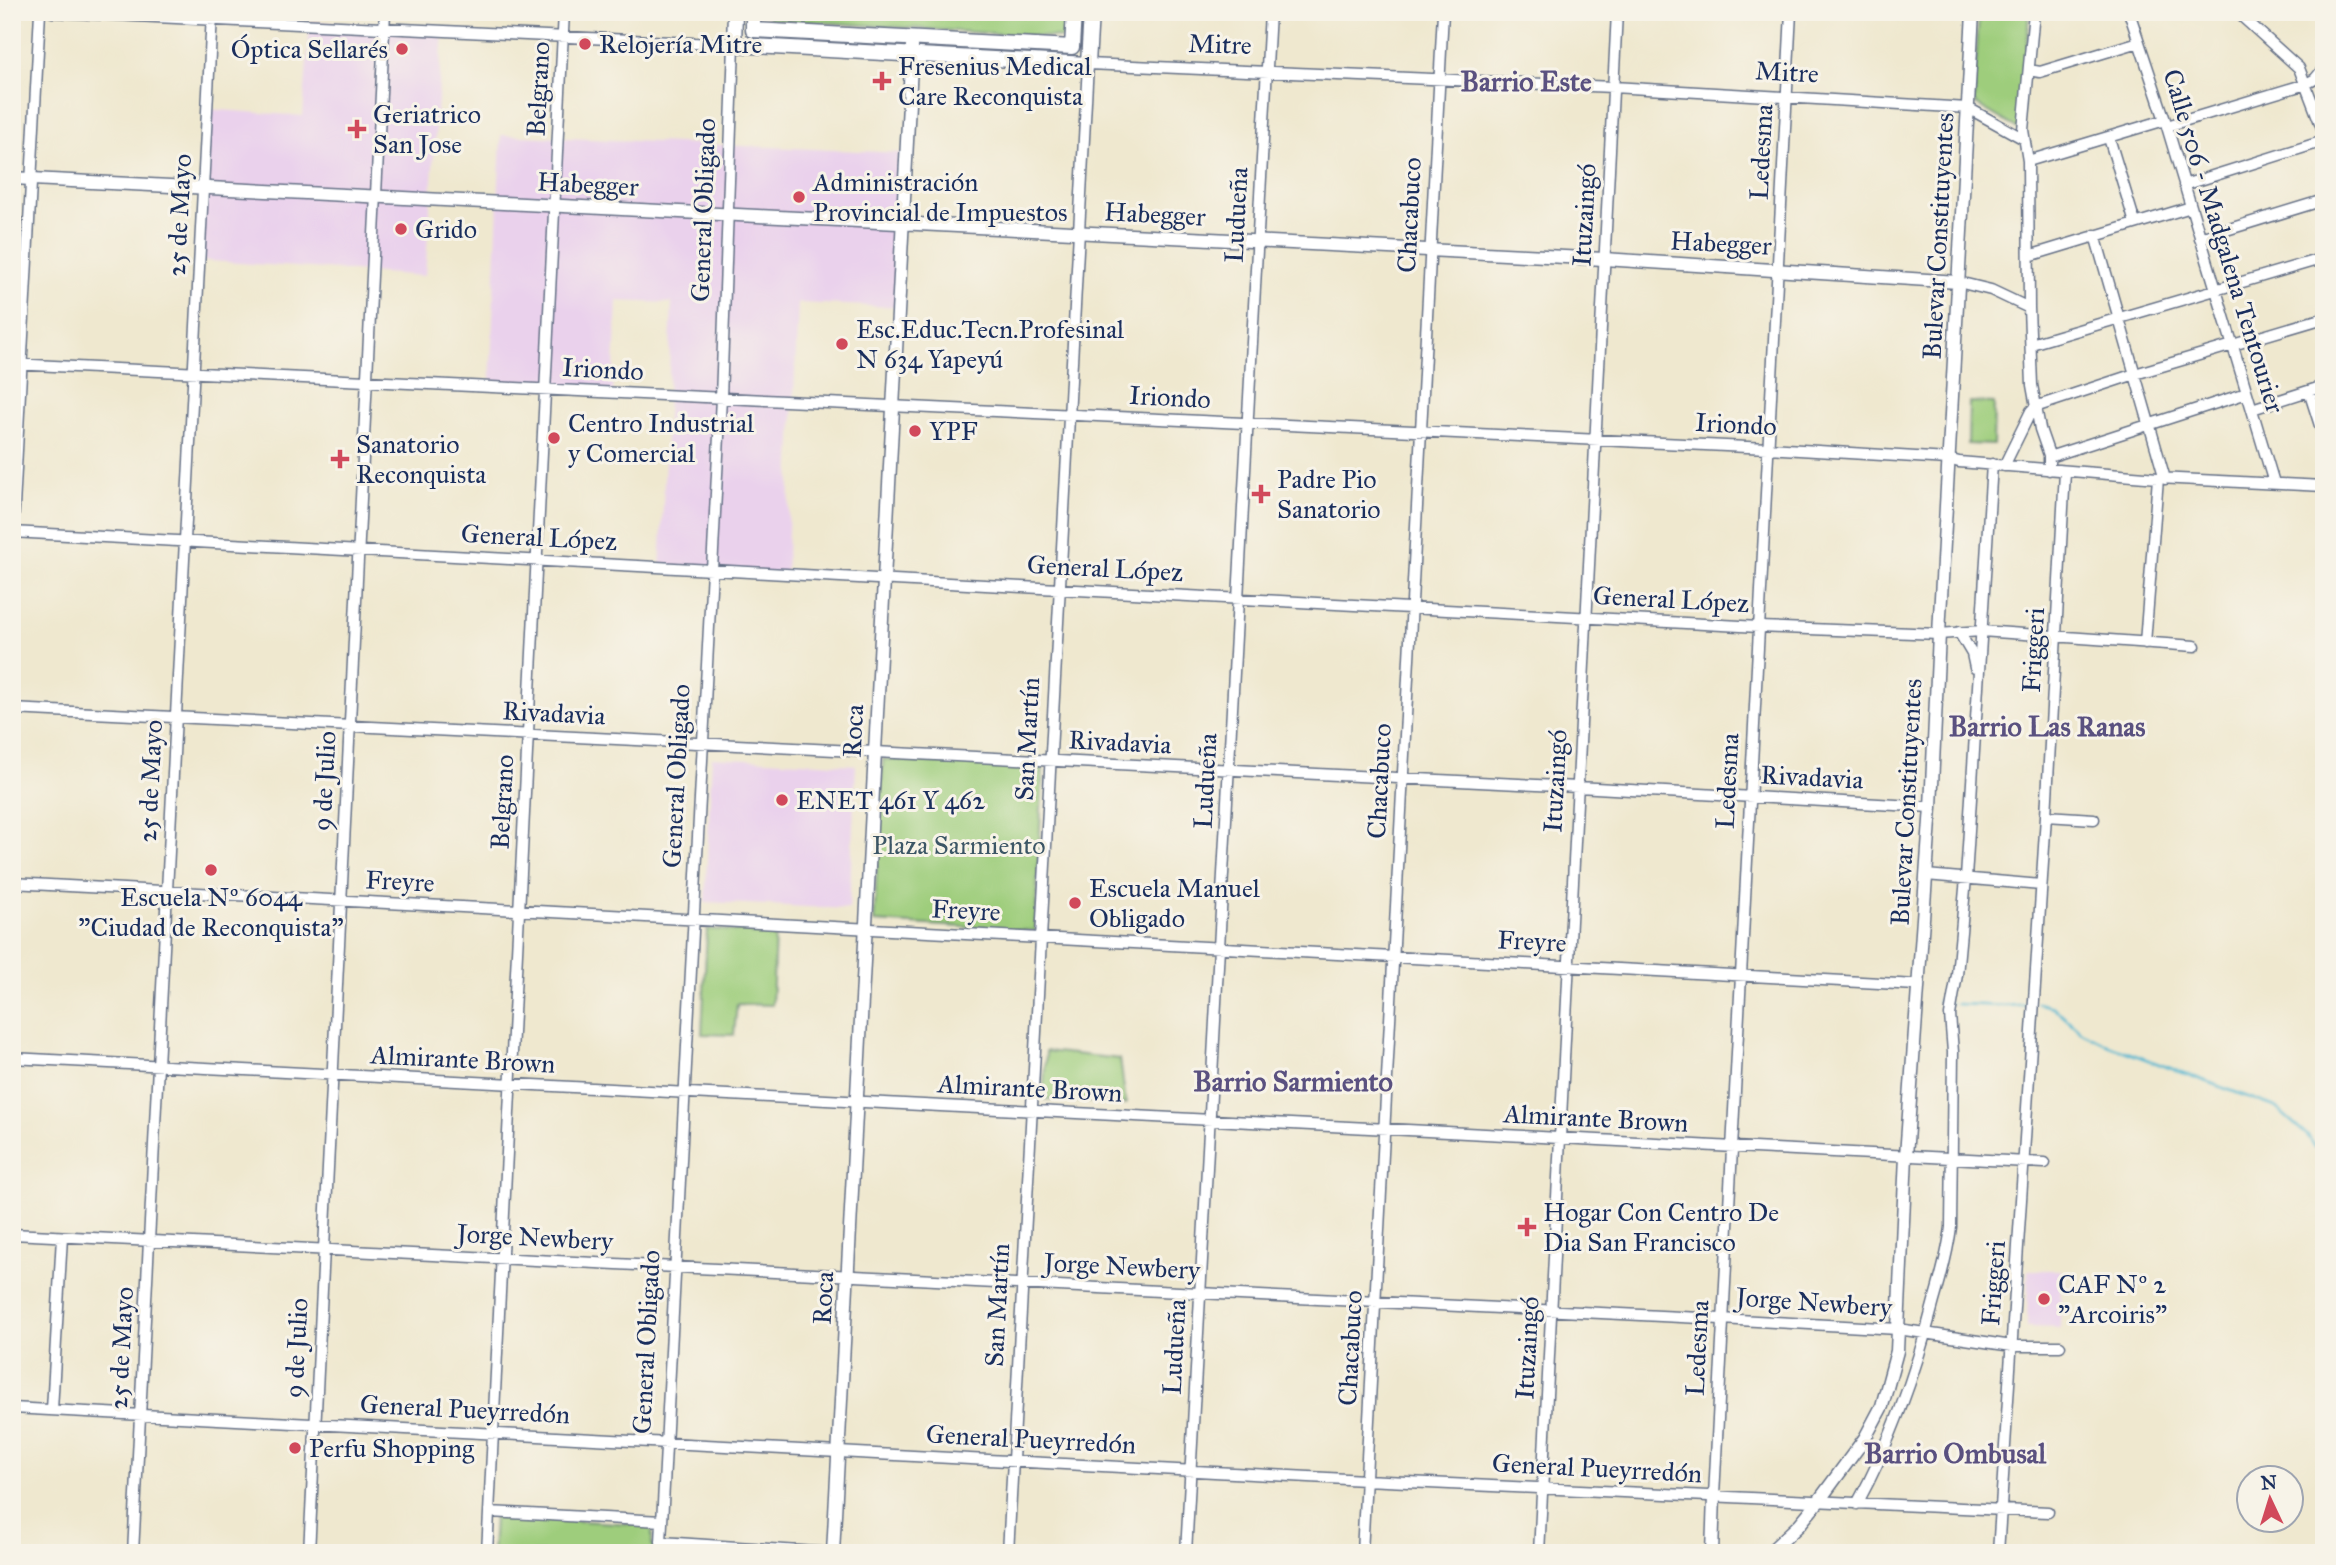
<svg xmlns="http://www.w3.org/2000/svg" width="2336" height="1565" font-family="'IM FELL Great Primer',serif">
  <rect width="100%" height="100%" fill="#f7f3e8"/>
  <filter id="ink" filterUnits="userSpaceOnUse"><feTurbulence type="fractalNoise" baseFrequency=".0143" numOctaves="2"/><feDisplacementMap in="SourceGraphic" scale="14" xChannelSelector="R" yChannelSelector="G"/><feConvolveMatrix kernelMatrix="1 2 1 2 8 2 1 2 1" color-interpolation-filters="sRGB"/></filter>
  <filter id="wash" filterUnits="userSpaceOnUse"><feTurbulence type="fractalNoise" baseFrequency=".00686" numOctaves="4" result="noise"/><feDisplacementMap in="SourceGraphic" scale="28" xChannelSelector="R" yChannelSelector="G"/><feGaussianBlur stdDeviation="1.57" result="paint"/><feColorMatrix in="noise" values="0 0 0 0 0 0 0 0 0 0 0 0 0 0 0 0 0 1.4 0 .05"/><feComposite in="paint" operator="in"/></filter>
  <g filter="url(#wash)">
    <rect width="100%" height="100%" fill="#efe8cf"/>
    <path fill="#ead1ec" d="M 310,21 L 443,31 L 425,276 L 196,260 L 207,109 L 303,116 Z
      M 501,135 L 903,153 L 896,307 L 798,303 L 786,577 L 660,571 L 672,303 L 617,301 L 613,392 L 490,386 Z
      M 712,757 L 856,765 L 849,909 L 705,902 Z
      M 2028,1270 L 2061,1270 L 2060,1328 L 2027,1327 Z"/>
    <path fill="#9ecd7c" stroke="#5c7e6d" stroke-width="2" d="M 769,12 L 1066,12 L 1064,38 L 769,19 Z
      M 1979,12 L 2029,12 L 2021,129 L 2018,129 L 1974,103 Z
      M 1969,402 L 1994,403 L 1993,445 L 1968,444 Z
      M 883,759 L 1043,768 L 1035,931 L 874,922 Z
      M 707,929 L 775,934 L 772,1005 L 737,1004 L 734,1035 L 702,1034 Z
      M 1046,1051 L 1120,1059 L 1126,1104 L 1043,1099 Z
      M 494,1516 L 652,1525 L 652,1545 L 764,1553 L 492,1553 Z"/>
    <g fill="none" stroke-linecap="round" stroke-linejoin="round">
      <path stroke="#53b7d1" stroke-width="2.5" d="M 1938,1001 L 1950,1003
        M 2037,1003 L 2053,1007 L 2080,1031 L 2108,1045 L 2275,1107 L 2308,1136 L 2324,1161
        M 1956,1004 L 2006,1006 L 2030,1004"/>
    </g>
  </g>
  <g filter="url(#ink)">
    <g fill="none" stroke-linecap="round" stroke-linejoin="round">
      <g stroke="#657086" stroke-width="13">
        <path id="minor" d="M 52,12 L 734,45 L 721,398 L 661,1542 L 832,1553
          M 2034,12 L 2023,130 L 2028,161 L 2029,308 L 2032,385 L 2040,429 L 2049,455 L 2049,470
          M 2129,12 L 2165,120 L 2274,483
          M 2237,12 L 2299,68 L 2324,133
          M 2029,70 L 2040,72 L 2139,42
          M 2167,126 L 2306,84 L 2315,79 L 2324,68
          M 2109,138 L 2135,223
          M 2028,161 L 2165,120
          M 2184,185 L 2324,141
          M 2095,235 L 2165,479
          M 2200,238 L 2324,200
          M 2029,256 L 2191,207
          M 1958,282 L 1991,290 L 2029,308
          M 2031,344 L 2324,258
          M 12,364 L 1768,448 L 1948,459 L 1959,462 L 2158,478 L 2324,486
          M 2309,391 L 2324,438
          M 2252,409 L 2324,386
          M 2049,457 L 2247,393
          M 2004,466 L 2031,411 L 2035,407 L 2135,374 L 2324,318
          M 12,532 L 1759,627 L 1939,634 L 1981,631 L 2195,646
          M 12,545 L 40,12
          M 1959,632 L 1972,654 L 1975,668
          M 2145,643 L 2158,478
          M 12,709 L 1578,787 L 1931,807
          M 2046,816 L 2094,819
          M 1926,875 L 2041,885
          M 12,883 L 1917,985
          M 12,1058 L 2045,1163
          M 12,1234 L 1721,1319 L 1898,1329 L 2012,1346 L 2060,1346
          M 12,1408 L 1365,1480 L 2048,1512
          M 52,1410 L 62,1237
          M 1714,1496 L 1791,12
          M 1857,1504 C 1892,1440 1916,1372 1934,1301 C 1941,1277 1948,1252 1951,1227 L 1953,1052 L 1950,1015 L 1957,975 L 1966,878 L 1992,464
          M 489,1512 L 662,1521
          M 133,1553 L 212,14
          M 309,1553 L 385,12
          M 487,1553 L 564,12
          M 1008,1553 L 1088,64 L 1613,87 L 1968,108 L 2024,139
          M 1186,1553 L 1270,12
          M 1362,1553 L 1443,12
          M 1539,1553 L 1617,12
          M 1998,1553 L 2046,816 L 2065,472"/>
      </g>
      <g stroke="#657086" stroke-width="15">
        <path id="tertiary" d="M 12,178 L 1604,259 L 1958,282
          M 833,1553 L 912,46
          M 1712,1553 L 1714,1496
          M 1769,1553 L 1799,1525 L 1818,1502 L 1865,1438 L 1882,1406 L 1897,1351 L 1906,1156 L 1931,807 L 1939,634 L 1973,12"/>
      </g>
      <g stroke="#657086" stroke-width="17">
        <path id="secondary" d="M 735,12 L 734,45 L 1088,64 L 1091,12
          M 753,12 L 753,30 L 1072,47 L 1074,12"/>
      </g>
      <use href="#minor" stroke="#fff" stroke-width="10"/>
      <use href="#tertiary" stroke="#fff" stroke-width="12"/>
      <use href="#secondary" stroke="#fff" stroke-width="14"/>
    </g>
  </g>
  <g fill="#d1495b" stroke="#f7f3e8" stroke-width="2.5">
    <circle cx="585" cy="44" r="7"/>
    <circle cx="402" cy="49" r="7"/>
    <path d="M878.5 70.5h7v7h7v7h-7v7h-7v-7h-7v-7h7z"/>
    <path d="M353.5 118.5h7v7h7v7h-7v7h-7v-7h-7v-7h7z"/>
    <circle cx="799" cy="197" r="7"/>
    <circle cx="401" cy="229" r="7"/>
    <circle cx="842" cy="344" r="7"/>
    <circle cx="915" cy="431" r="7"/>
    <circle cx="554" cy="438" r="7"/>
    <path d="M336.5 448.5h7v7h7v7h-7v7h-7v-7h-7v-7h7z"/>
    <path d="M1257.5 483.5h7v7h7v7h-7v7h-7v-7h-7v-7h7z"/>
    <circle cx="782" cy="800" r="7"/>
    <circle cx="211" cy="870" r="7"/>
    <circle cx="1075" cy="903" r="7"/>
    <path d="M1523.5 1216.5h7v7h7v7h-7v7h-7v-7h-7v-7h7z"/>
    <circle cx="2044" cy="1299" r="7"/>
    <circle cx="295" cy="1448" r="7"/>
  </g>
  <g text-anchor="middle" stroke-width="6" stroke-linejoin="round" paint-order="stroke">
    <g font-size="26" fill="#1b2f5e" stroke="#f7f3e8" text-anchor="start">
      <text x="599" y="53">Relojería Mitre</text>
      <text x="388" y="58" text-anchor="end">Óptica Sellarés</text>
      <text x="898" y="75">Fresenius Medical<tspan x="898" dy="30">Care Reconquista</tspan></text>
      <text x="373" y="123">Geriatrico<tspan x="373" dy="30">San Jose</tspan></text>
      <text x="813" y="191">Administración<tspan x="813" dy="30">Provincial de Impuestos</tspan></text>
      <text x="415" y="238">Grido</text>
      <text x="856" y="338">Esc.Educ.Tecn.Profesinal<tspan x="856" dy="30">N 634 Yapeyú</tspan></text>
      <text x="568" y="432">Centro Industrial<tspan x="568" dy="30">y Comercial</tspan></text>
      <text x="929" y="440">YPF</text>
      <text x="356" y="453">Sanatorio<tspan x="356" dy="30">Reconquista</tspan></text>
      <text x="1277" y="488">Padre Pio<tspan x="1277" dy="30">Sanatorio</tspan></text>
      <text x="796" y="809">ENET 461 Y 462</text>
      <text x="1089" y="897">Escuela Manuel<tspan x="1089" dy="30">Obligado</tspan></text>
      <text x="211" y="906" text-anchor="middle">Escuela Nº 6044<tspan x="211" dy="30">"Ciudad de Reconquista"</tspan></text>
      <text x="1543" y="1221">Hogar Con Centro De<tspan x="1543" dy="30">Dia San Francisco</tspan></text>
      <text x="2058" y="1293">CAF Nº 2<tspan x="2058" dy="30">"Arcoiris"</tspan></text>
      <text x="309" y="1457">Perfu Shopping</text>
    </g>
    <g font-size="26" fill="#1b2f5e" stroke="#f7f3e8">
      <text transform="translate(1220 44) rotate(2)" y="9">Mitre</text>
      <text transform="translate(1787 72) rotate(3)" y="9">Mitre</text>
      <text transform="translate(538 89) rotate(-87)" y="9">Belgrano</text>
      <text transform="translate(1761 152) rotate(-87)" y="9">Ledesma</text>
      <text transform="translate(588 184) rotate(3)" y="9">Habegger</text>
      <text transform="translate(703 210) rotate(-88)" y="9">General Obligado</text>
      <text transform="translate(1155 214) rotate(3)" y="9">Habegger</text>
      <text transform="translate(179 215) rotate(-87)" y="9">25 de Mayo</text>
      <text transform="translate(1236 215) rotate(-87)" y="9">Ludueña</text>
      <text transform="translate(1409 215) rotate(-87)" y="9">Chacabuco</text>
      <text transform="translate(1584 215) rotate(-87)" y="9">Ituzaingó</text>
      <text transform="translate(1938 236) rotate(-87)" y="9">Bulevar Constituyentes</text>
      <text transform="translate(2224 241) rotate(73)" y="9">Calle 506 - Madgalena Tentourier</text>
      <text transform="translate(1721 243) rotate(3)" y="9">Habegger</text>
      <text transform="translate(603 369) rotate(3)" y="9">Iriondo</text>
      <text transform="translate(1170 397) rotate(3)" y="9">Iriondo</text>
      <text transform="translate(1736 424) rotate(3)" y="9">Iriondo</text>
      <text transform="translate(539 537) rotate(3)" y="9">General López</text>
      <text transform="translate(1105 568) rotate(3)" y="9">General López</text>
      <text transform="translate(1671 599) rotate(3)" y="9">General López</text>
      <text transform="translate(2033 650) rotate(-87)" y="9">Friggeri</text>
      <text transform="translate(554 713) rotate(3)" y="9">Rivadavia</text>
      <text transform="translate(853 731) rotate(-87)" y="9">Roca</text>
      <text transform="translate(1027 739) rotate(-87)" y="9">San Martín</text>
      <text transform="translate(1120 742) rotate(3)" y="9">Rivadavia</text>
      <text transform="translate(676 776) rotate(-87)" y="9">General Obligado</text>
      <text transform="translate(1812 777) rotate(3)" y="9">Rivadavia</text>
      <text transform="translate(150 781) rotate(-87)" y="9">25 de Mayo</text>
      <text transform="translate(324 781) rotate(-87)" y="9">9 de Julio</text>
      <text transform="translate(1205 781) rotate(-87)" y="9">Ludueña</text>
      <text transform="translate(1379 781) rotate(-87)" y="9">Chacabuco</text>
      <text transform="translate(1555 781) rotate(-87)" y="9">Ituzaingó</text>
      <text transform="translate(1727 781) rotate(-87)" y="9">Ledesma</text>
      <text transform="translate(502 802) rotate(-87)" y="9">Belgrano</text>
      <text transform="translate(1906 802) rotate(-87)" y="9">Bulevar Constituyentes</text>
      <text transform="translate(400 881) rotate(3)" y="9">Freyre</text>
      <text transform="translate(966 910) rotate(3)" y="9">Freyre</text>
      <text transform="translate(1532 941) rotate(3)" y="9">Freyre</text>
      <text transform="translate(463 1059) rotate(3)" y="9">Almirante Brown</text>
      <text transform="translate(1030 1088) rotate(3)" y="9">Almirante Brown</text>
      <text transform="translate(1596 1118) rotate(3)" y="9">Almirante Brown</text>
      <text transform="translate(535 1237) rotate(3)" y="9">Jorge Newbery</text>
      <text transform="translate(1122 1266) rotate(3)" y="9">Jorge Newbery</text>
      <text transform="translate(1993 1283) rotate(-86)" y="9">Friggeri</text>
      <text transform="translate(823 1298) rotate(-87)" y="9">Roca</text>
      <text transform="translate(1814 1302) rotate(4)" y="9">Jorge Newbery</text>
      <text transform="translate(997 1305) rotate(-87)" y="9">San Martín</text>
      <text transform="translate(646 1342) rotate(-87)" y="9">General Obligado</text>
      <text transform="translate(1174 1347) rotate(-87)" y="9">Ludueña</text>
      <text transform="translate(121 1348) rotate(-87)" y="9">25 de Mayo</text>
      <text transform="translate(296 1348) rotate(-87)" y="9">9 de Julio</text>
      <text transform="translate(1350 1348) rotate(-87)" y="9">Chacabuco</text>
      <text transform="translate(1527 1348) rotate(-87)" y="9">Ituzaingó</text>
      <text transform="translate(1697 1348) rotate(-87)" y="9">Ledesma</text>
      <text transform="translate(465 1409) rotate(3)" y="9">General Pueyrredón</text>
      <text transform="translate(1031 1439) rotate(3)" y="9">General Pueyrredón</text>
      <text transform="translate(1597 1468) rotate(3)" y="9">General Pueyrredón</text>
    </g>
    <g font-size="26" fill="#3c5666" stroke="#f7f3e8">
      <text x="959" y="854">Plaza Sarmiento</text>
    </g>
    <g font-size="28" font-weight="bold" fill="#5a5180" stroke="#f7f3e8">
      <text x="1526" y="91">Barrio Este</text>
      <text x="2047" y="736">Barrio Las Ranas</text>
      <text x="1293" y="1091">Barrio Sarmiento</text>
      <text x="1955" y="1463">Barrio Ombusal</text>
    </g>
  </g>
  <rect width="2336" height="1565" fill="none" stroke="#f7f3e8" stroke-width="42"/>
  <g transform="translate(2270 1499) rotate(356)"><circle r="33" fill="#f7f3e8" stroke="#9fa5b1" stroke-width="2"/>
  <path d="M0-5L12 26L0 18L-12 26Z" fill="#d1495b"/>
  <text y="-10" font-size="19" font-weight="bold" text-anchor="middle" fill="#1b2f5e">N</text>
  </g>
</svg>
